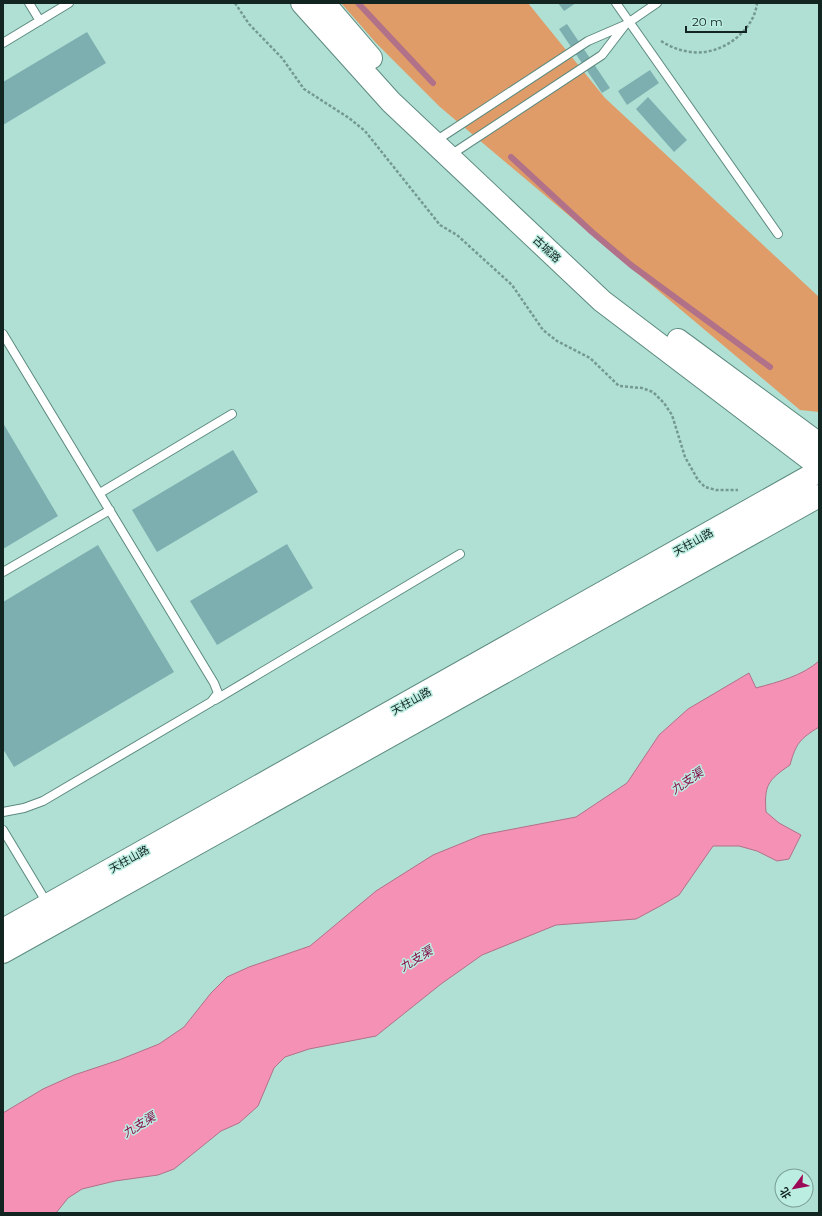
<svg xmlns="http://www.w3.org/2000/svg" width="822" height="1216" font-family="Montserrat,'Noto Sans SC',sans-serif">
  <rect width="100%" height="100%" fill="#b0e0d4"/>
  <path fill="#e09c68" d="M 341,3 L 528,3 L 605,98 L 819,297 L 819,412 L 800,410 L 440,107 L 376,43 Z"/>
  <path fill="#f591b4" stroke="#b17188" d="M 819,661 L 819,727 C 800,739 796,743 790,765 C 768,780 764,785 766,812 L 779,823 L 801,835 L 789,859 L 777,861 L 757,851 L 739,846 L 713,846 L 679,895 L 662,905 L 636,919 L 556,925 L 482,955 L 441,984 L 376,1036 L 309,1049 L 285,1057 L 274,1068 L 258,1106 L 239,1123 L 221,1131 L 174,1169 L 158,1175 L 115,1181 L 82,1189 L 68,1198 L 56,1213 L 3,1213 L 3,1113 L 43,1089 L 74,1075 L 119,1060 L 159,1044 L 184,1027 L 211,993 L 227,977 L 249,967 L 310,946 L 376,891 L 433,855 L 482,835 L 576,817 L 627,783 L 659,735 L 688,709 L 749,673 L 756,688 C 778,682 802,676 819,661 Z"/>
  <g fill="none" stroke-linecap="round" stroke-linejoin="round">
    <path stroke="#b17188" stroke-width="6" d="M 358,3 L 433,83
      M 511,157 L 592,232 L 631,265 L 770,367"/>
  </g>
  <path fill="#7dafb0" d="M 558,3 L 576,3 L 564,11 Z
    M 567,24 L 610,88 L 602,93 L 559,29 Z
    M 87,32 L 106,63 L 3,125 L 3,82 Z
    M 650,70 L 659,83 L 627,105 L 618,91 Z
    M 648,97 L 687,140 L 674,152 L 636,109 Z
    M 3,423 L 58,516 L 3,549 Z
    M 233,450 L 258,492 L 157,552 L 132,510 Z
    M 287,544 L 313,588 L 217,645 L 190,601 Z
    M 98,545 L 174,672 L 14,767 L 3,749 L 3,602 Z"/>
  <g fill="none" stroke-linecap="round" stroke-linejoin="round">
    <g stroke="#5c8a7f" stroke-width="10">
      <path id="lane" d="M 29,3 L 40,21
        M 616,3 L 778,234
        M 3,43 L 69,3
        M 434,142 L 588,41 L 625,25 L 657,3
        M 449,156 L 602,55 L 625,25
        M 3,334 L 214,683 L 218,693 L 211,702 L 43,801 L 24,808 L 3,812
        M 100,493 L 232,414
        M 3,572 L 110,510
        M 215,700 L 460,554
        M 3,830 L 47,903"/>
    </g>
    <g stroke="#5c8a7f" stroke-width="24">
      <path id="secondary" d="M 302,3 L 391,102 L 602,301 L 819,466
        M 324,3 L 371,58
        M 678,340 L 819,444
        M 3,930 L 819,471
        M 3,952 L 819,496"/>
    </g>
    <path stroke="#749990" stroke-width="2.5" stroke-dasharray="3 2" stroke-linecap="butt" d="M 235,3 L 249,24 L 282,58 L 304,89 L 349,118 L 365,131 L 440,225 L 457,235 L 512,285 L 543,330 L 557,341 L 590,358 L 619,386 L 642,388 L 653,392 L 664,403 L 672,415 L 685,457 L 698,480 L 705,487 L 716,490 L 738,490
      M 661,41 C 671,47 680,51 692,52 C 720,56 754,32 757,3"/>
    <use href="#lane" stroke="#fff" stroke-width="8"/>
    <use href="#secondary" stroke="#fff" stroke-width="22"/>
  </g>
  <g text-anchor="middle" stroke-width="3" stroke-linejoin="round" paint-order="stroke">
    <g font-size="11" fill="#122521" stroke="#bcede1">
      <text transform="translate(547 249) rotate(43)" y="4">古城路</text>
      <text transform="translate(693 542) rotate(-29)" y="4">天柱山路</text>
      <text transform="translate(411 701) rotate(-29)" y="4">天柱山路</text>
      <text transform="translate(129 859) rotate(-29)" y="4">天柱山路</text>
    </g>
    <g font-size="12" font-style="italic" fill="#860f4a" stroke="#bcede1">
      <text transform="translate(687 781) rotate(-34)" y="4">九支渠</text>
      <text transform="translate(416 959) rotate(-31)" y="4">九支渠</text>
      <text transform="translate(139 1125) rotate(-31)" y="4">九支渠</text>
    </g>
  </g>
  <rect width="822" height="1216" fill="none" stroke="#122521" stroke-width="8"/>
  <g transform="translate(794 1188) rotate(238)"><circle r="19" fill="#bcede1" stroke="#789d94"/>
  <path d="M0-3L7 15L0 10L-7 15Z" fill="#9c0956"/>
  <text y="-6" font-size="11" font-weight="bold" text-anchor="middle" fill="#122521">北</text>
  </g>
  <path d="M686 26v6h60v-6" fill="none" stroke="#122521" stroke-width="2"/>
  <text x="692" y="26" font-size="12" fill="#122521" stroke="#bcede1" stroke-width="3" paint-order="stroke">20 m</text>
</svg>
